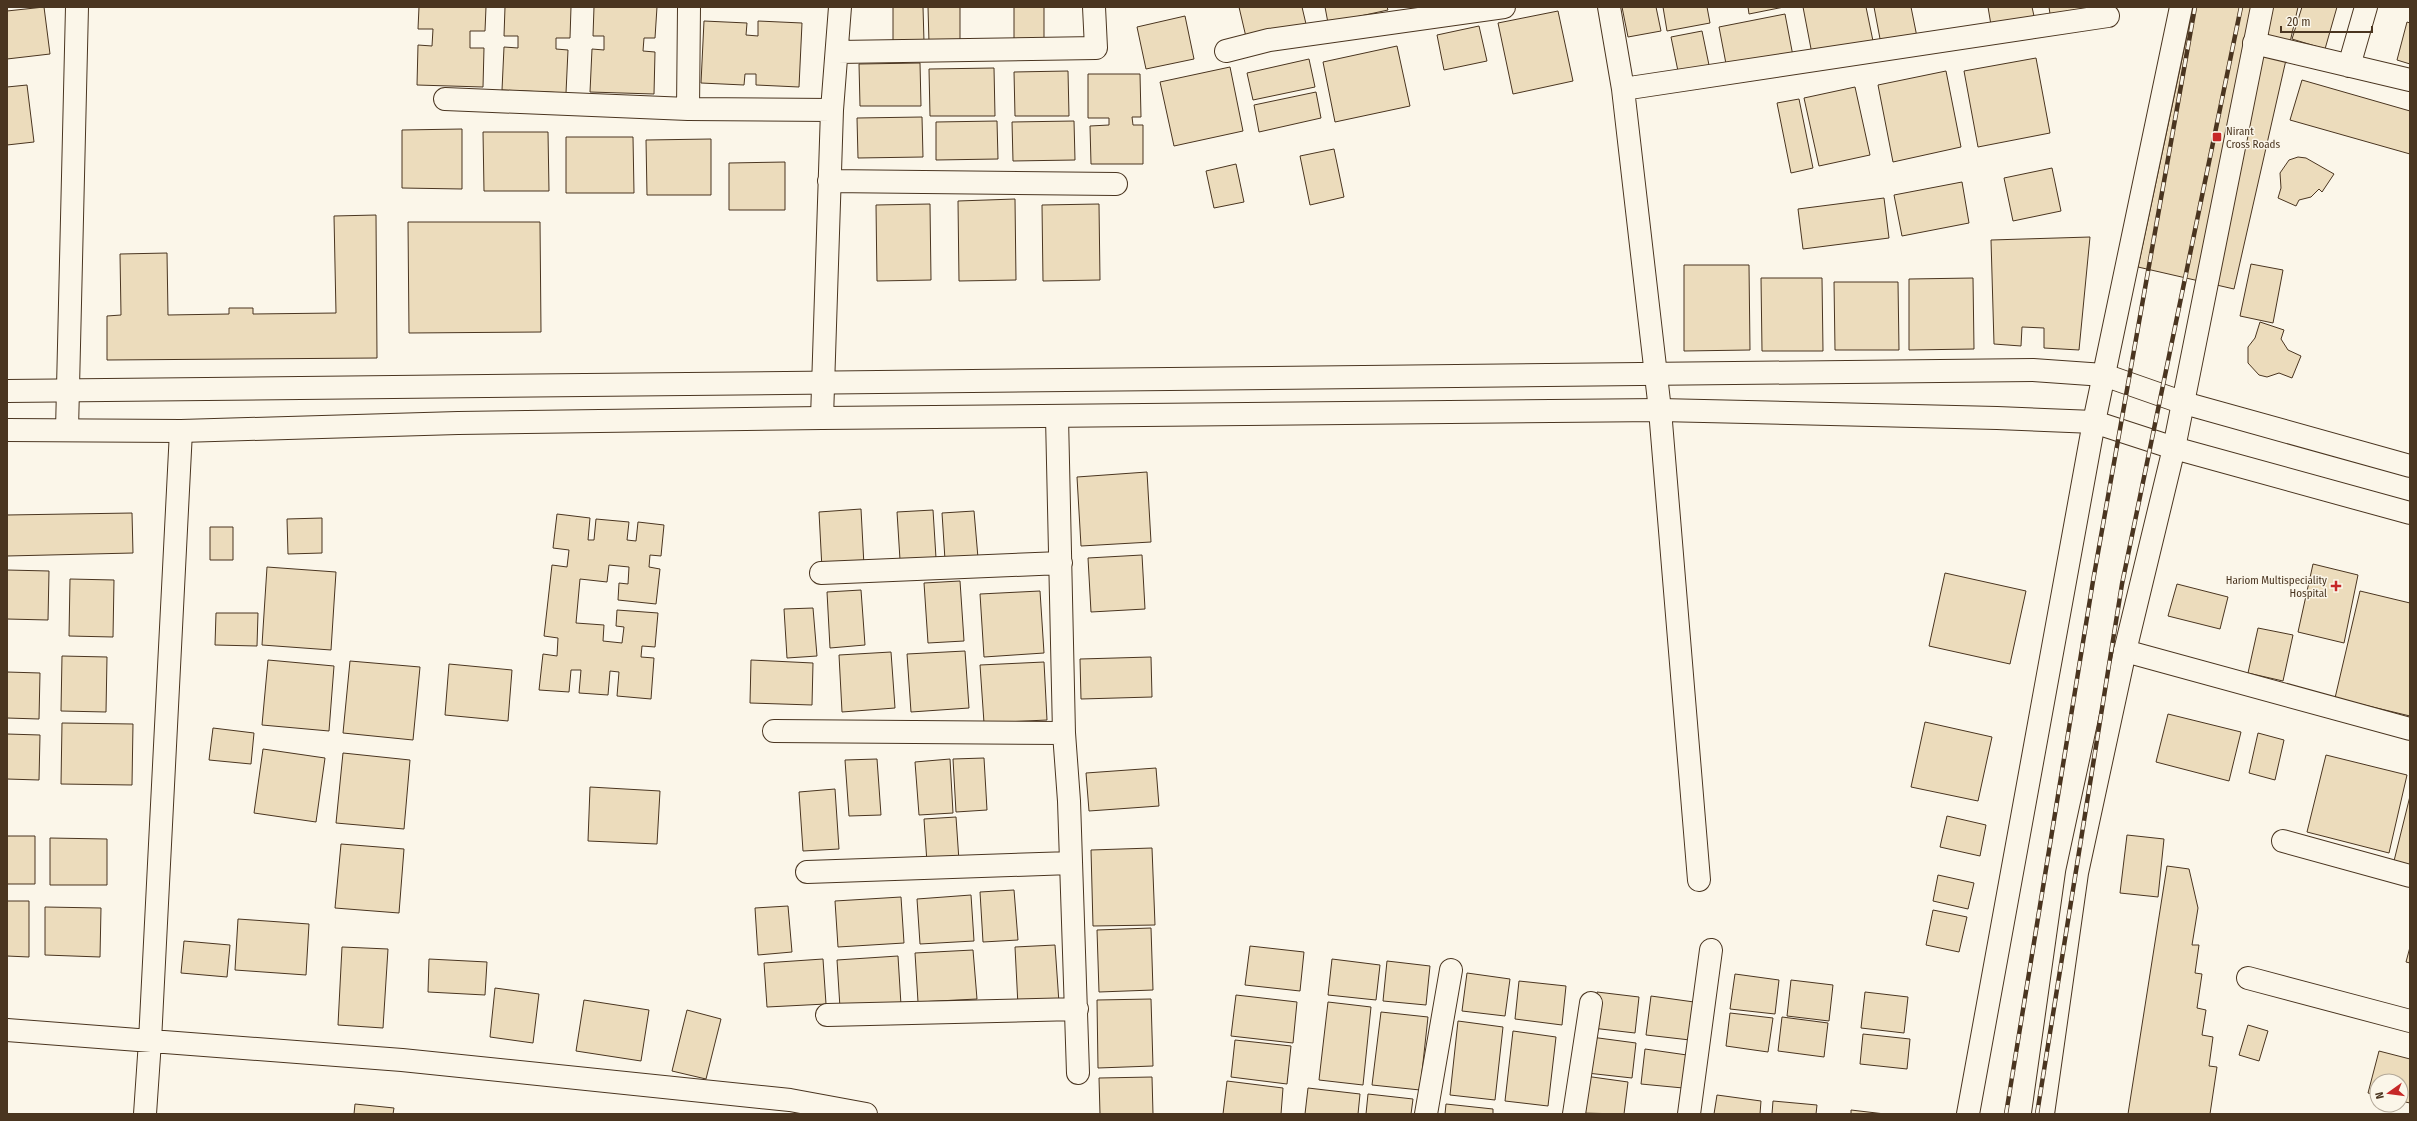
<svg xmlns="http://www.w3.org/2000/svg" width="2417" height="1121" font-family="'Fira Sans Condensed',sans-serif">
  <rect width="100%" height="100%" fill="#fbf6e9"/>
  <path fill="#ecdcbc" stroke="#4a3520" d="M 44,7 L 50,54 L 7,59 L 7,11 Z
    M 419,7 L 486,7 L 485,31 L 470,31 L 470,48 L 484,48 L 483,87 L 417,85 L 418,45 L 432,46 L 433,29 L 418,29 Z
    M 505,7 L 571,7 L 570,38 L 556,38 L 556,49 L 568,50 L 566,93 L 502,90 L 504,47 L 518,48 L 518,36 L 504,36 Z
    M 594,7 L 657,7 L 655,38 L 644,38 L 643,51 L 655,52 L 654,94 L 590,92 L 592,49 L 604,50 L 604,36 L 593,36 Z
    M 893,7 L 923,7 L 924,42 L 893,42 Z
    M 928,7 L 960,7 L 960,42 L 929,43 Z
    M 1014,7 L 1044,7 L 1044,41 L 1014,42 Z
    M 1239,7 L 1302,7 L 1306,24 L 1246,37 Z
    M 1325,7 L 1387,7 L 1388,10 L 1328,23 Z
    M 1622,7 L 1656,7 L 1661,31 L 1628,37 Z
    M 1663,7 L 1707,7 L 1710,23 L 1667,31 Z
    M 1748,7 L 1784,7 L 1749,14 Z
    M 1803,7 L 1866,7 L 1873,41 L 1812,54 Z
    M 1874,7 L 1911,7 L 1917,37 L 1881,44 Z
    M 1988,7 L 2032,7 L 2034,16 L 1991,25 Z
    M 2049,7 L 2095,7 L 2050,14 Z
    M 2193,7 L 2298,7 L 2234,289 L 2138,267 Z
    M 2302,7 L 2337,7 L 2325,49 L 2292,39 Z
    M 1558,11 L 1573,81 L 1513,94 L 1498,23 Z
    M 1785,14 L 1793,56 L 1727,69 L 1719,27 Z
    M 1185,16 L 1194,59 L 1146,69 L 1137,27 Z
    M 704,21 L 747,23 L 746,35 L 758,36 L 758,21 L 802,23 L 799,87 L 756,85 L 756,74 L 745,74 L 744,85 L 701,83 Z
    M 2407,22 L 2410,23 L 2410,64 L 2397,60 Z
    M 1479,26 L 1487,61 L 1444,70 L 1437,35 Z
    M 1702,31 L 1710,70 L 1679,76 L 1671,37 Z
    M 1397,46 L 1410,106 L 1335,122 L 1323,62 Z
    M 2036,58 L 2050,133 L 1978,147 L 1964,71 Z
    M 1309,59 L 1315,87 L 1253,100 L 1247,73 Z
    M 920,63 L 921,106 L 860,106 L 859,64 Z
    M 1230,67 L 1243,131 L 1174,146 L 1160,82 Z
    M 994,68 L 995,116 L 930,116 L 929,69 Z
    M 1068,71 L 1069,116 L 1015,116 L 1014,72 Z
    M 1946,71 L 1961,147 L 1893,162 L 1878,85 Z
    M 1088,74 L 1140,74 L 1141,117 L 1132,117 L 1133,125 L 1143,125 L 1143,164 L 1091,164 L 1090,126 L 1109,125 L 1109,118 L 1088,118 Z
    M 2302,80 L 2410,111 L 2410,154 L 2290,120 Z
    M 27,85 L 34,142 L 7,145 L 7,87 Z
    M 1855,87 L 1870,155 L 1819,166 L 1804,98 Z
    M 1316,92 L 1321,118 L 1259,132 L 1254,105 Z
    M 1799,99 L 1813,168 L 1791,173 L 1777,103 Z
    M 922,117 L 923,157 L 858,158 L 857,118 Z
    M 997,121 L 998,159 L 936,160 L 936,122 Z
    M 1074,121 L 1075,160 L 1013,161 L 1012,122 Z
    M 462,129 L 462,189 L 402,188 L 402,130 Z
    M 483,132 L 548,132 L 549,191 L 484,191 Z
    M 566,137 L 633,137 L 634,193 L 566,193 Z
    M 711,139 L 711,195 L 647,195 L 646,140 Z
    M 1334,149 L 1344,197 L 1310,205 L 1300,156 Z
    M 2298,157 L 2306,158 L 2334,174 L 2322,192 L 2319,189 L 2311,197 L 2299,200 L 2296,206 L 2278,198 L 2281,188 L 2280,173 L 2289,160 Z
    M 785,162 L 785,210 L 729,210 L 729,163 Z
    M 1236,164 L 1244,202 L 1214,208 L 1206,171 Z
    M 2052,168 L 2061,211 L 2013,221 L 2004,178 Z
    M 1962,182 L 1969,223 L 1902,236 L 1894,195 Z
    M 1884,198 L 1889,238 L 1803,249 L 1798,209 Z
    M 1015,199 L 1016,280 L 959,281 L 958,201 Z
    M 930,204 L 931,280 L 877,281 L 876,205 Z
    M 1099,204 L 1100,280 L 1043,281 L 1042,205 Z
    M 376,215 L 377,358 L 107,360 L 107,316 L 121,315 L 120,254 L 167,253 L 168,315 L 229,314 L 229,308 L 253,308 L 253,314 L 336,313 L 334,216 Z
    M 408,222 L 540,222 L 541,332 L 409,333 Z
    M 2090,237 L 2079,350 L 2044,348 L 2044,328 L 2022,327 L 2021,346 L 1994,344 L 1991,240 Z
    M 2251,264 L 2283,270 L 2273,323 L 2240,316 Z
    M 1684,265 L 1749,265 L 1750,350 L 1684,351 Z
    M 1761,278 L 1822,278 L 1823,351 L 1762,351 Z
    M 1973,278 L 1974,349 L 1909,350 L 1909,279 Z
    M 1834,282 L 1898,282 L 1899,350 L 1835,350 Z
    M 2260,322 L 2284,330 L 2281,339 L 2288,350 L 2301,356 L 2292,378 L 2279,373 L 2267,377 L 2259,375 L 2248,363 L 2248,347 L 2255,338 Z
    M 1147,472 L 1151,542 L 1081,546 L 1077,477 Z
    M 861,509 L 864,566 L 822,569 L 819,512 Z
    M 933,510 L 936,558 L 900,560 L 897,512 Z
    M 974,511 L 978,558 L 945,560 L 942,513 Z
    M 132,513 L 133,553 L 7,556 L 7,515 Z
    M 557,514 L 590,518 L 588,540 L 594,540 L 596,519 L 629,522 L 627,540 L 636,541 L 638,522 L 664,525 L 661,556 L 650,555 L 649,567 L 660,569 L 656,604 L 618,600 L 619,583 L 628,584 L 629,567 L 609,565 L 607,582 L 580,579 L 576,623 L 604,625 L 603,641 L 622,643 L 624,627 L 616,626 L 617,610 L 658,613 L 655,647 L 642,646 L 641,657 L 654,658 L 651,699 L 617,696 L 619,672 L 610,671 L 608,695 L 579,693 L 581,670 L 571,670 L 569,692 L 539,690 L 543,654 L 557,656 L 558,638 L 544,636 L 552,565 L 567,567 L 569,550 L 553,548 Z
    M 322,518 L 322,553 L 288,554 L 287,519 Z
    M 210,527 L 233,527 L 233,560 L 210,560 Z
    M 1142,555 L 1145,609 L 1091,612 L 1088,558 Z
    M 2313,564 L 2358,575 L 2344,643 L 2298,632 Z
    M 267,567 L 336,572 L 331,650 L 262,645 Z
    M 7,570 L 49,571 L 48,620 L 7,619 Z
    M 1945,573 L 2026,591 L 2010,664 L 1929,646 Z
    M 70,579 L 114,580 L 113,637 L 69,636 Z
    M 960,581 L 964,641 L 928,643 L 924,583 Z
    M 2177,584 L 2228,597 L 2220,629 L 2168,616 Z
    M 861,590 L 865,645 L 830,648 L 827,592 Z
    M 1040,591 L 1044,653 L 984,657 L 980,594 Z
    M 2360,591 L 2410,603 L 2410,716 L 2335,698 Z
    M 813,608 L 817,656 L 787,658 L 784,609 Z
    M 216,613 L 258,613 L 257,646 L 215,645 Z
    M 2258,628 L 2293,635 L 2283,681 L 2248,673 Z
    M 965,651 L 969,708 L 911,712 L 907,654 Z
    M 891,652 L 895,708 L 842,712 L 839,655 Z
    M 62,656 L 107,657 L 106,712 L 61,711 Z
    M 1151,657 L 1152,697 L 1081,699 L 1080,659 Z
    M 268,660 L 334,666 L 329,731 L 262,725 Z
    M 751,660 L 813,663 L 812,705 L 750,703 Z
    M 350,661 L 420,667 L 413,740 L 343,733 Z
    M 1044,662 L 1047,720 L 984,723 L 980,665 Z
    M 449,664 L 512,670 L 508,721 L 445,715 Z
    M 7,672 L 40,673 L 39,719 L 7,718 Z
    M 2168,714 L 2241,732 L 2229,781 L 2156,762 Z
    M 1925,722 L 1992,737 L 1978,801 L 1911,787 Z
    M 62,723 L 133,724 L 132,785 L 61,784 Z
    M 213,728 L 254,733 L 251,764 L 209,760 Z
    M 2258,733 L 2284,740 L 2275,780 L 2249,773 Z
    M 7,734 L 40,735 L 39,780 L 7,779 Z
    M 263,749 L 325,758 L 316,822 L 254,813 Z
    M 343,753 L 410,760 L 404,829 L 336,823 Z
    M 2326,755 L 2407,775 L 2389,853 L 2307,832 Z
    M 984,758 L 987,810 L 956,812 L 953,759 Z
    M 877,759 L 881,815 L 849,816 L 845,760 Z
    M 950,759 L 953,813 L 919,815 L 915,762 Z
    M 1156,768 L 1159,806 L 1089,811 L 1086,773 Z
    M 590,787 L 660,791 L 657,844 L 588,841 Z
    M 835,789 L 839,849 L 803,851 L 799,792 Z
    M 2410,796 L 2410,865 L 2394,861 Z
    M 1947,816 L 1986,825 L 1980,856 L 1940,847 Z
    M 956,817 L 959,861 L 927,863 L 924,819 Z
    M 2127,835 L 2164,839 L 2158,897 L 2120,893 Z
    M 7,836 L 35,836 L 35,884 L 7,884 Z
    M 50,838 L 107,839 L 107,885 L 50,885 Z
    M 341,844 L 404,849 L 399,913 L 335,908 Z
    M 1152,848 L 1155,925 L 1093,926 L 1091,850 Z
    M 2167,866 L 2189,869 L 2198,908 L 2192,945 L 2199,945 L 2195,973 L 2202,974 L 2197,1008 L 2206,1010 L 2202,1035 L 2213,1037 L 2209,1066 L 2217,1067 L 2210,1114 L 2128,1114 Z
    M 1938,875 L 1974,883 L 1968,909 L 1933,901 Z
    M 1014,890 L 1018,940 L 983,942 L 980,892 Z
    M 971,895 L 974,941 L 920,944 L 917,899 Z
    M 901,897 L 904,943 L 838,947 L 835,901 Z
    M 7,901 L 29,901 L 29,957 L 7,956 Z
    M 788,906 L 792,952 L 758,955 L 755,908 Z
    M 45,907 L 101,908 L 100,957 L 45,955 Z
    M 1933,910 L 1967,917 L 1959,952 L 1926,945 Z
    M 238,919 L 309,924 L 306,975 L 235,970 Z
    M 1151,928 L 1153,990 L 1099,992 L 1097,930 Z
    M 184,941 L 230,945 L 227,977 L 181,973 Z
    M 1055,945 L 1059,1003 L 1018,1006 L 1015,947 Z
    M 1250,946 L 1304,952 L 1300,991 L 1245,985 Z
    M 342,947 L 388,949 L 383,1028 L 338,1025 Z
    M 2410,947 L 2410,963 L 2406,962 Z
    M 973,950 L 977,999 L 918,1002 L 915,953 Z
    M 898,956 L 901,1005 L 840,1008 L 837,960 Z
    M 429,959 L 487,962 L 485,995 L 428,992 Z
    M 823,959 L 826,1004 L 767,1007 L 764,963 Z
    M 1332,959 L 1380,965 L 1376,1000 L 1328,995 Z
    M 1387,961 L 1430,966 L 1426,1005 L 1383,1001 Z
    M 1467,973 L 1510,979 L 1505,1016 L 1462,1011 Z
    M 1735,974 L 1779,980 L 1775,1014 L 1730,1009 Z
    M 1791,980 L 1833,985 L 1829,1021 L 1787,1016 Z
    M 1519,981 L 1566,986 L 1562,1025 L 1515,1019 Z
    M 495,988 L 539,994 L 533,1043 L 490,1037 Z
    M 1597,992 L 1639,997 L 1635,1033 L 1592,1028 Z
    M 1865,992 L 1908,997 L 1904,1033 L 1861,1028 Z
    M 1236,995 L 1297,1002 L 1293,1043 L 1231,1036 Z
    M 1651,996 L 1694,1002 L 1690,1040 L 1646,1035 Z
    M 1151,999 L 1153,1066 L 1098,1068 L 1097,1000 Z
    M 584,1000 L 649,1010 L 641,1061 L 576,1051 Z
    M 1328,1002 L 1371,1007 L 1363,1085 L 1319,1080 Z
    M 687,1010 L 721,1019 L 706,1079 L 672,1071 Z
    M 1381,1012 L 1428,1017 L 1420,1090 L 1372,1085 Z
    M 1730,1013 L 1773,1018 L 1768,1052 L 1726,1046 Z
    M 1782,1017 L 1828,1023 L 1824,1057 L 1778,1051 Z
    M 1458,1021 L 1503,1027 L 1495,1100 L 1450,1095 Z
    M 2248,1025 L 2268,1031 L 2259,1061 L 2239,1055 Z
    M 1513,1031 L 1556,1037 L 1548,1106 L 1505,1101 Z
    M 1863,1034 L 1910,1039 L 1907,1069 L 1860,1064 Z
    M 1591,1037 L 1636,1043 L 1632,1078 L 1587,1073 Z
    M 1235,1040 L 1291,1046 L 1287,1084 L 1231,1077 Z
    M 1645,1049 L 1687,1055 L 1683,1088 L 1641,1084 Z
    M 2379,1051 L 2410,1059 L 2410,1103 L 2401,1101 L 2401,1081 L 2377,1081 L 2377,1095 L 2368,1093 Z
    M 1585,1076 L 1628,1082 L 1624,1114 L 1580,1113 Z
    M 1152,1077 L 1153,1114 L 1100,1114 L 1099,1078 Z
    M 1227,1081 L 1283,1088 L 1281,1114 L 1223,1114 Z
    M 1308,1088 L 1360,1094 L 1358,1114 L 1305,1114 Z
    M 1368,1094 L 1413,1099 L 1411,1114 L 1366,1114 Z
    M 1717,1095 L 1761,1101 L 1760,1114 L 1714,1114 Z
    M 1773,1101 L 1817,1105 L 1816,1114 L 1772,1114 Z
    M 355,1104 L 394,1108 L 393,1114 L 354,1114 Z
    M 1446,1104 L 1493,1109 L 1493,1114 L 1445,1114 Z
    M 1851,1110 L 1885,1114 L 1851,1114 Z"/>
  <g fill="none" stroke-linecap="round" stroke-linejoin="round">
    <g stroke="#4a3520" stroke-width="24">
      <path id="minor" d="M 1609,7 L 1623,89 L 1660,410 L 1699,880
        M 2254,43 L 2410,80
        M 1226,51 L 1269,40 L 1504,7
        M 838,52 L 1096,48 L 1094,7
        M 2349,66 L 2366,7
        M 1623,89 L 2108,16
        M 445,99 L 688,109 L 832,110
        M 688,109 L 689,7
        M 829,181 L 1116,184
        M 1057,417 L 1064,733 L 1069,801 L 1078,1073
        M 822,418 L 832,110 L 840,7
        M 67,430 L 77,7
        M 821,573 L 1061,563
        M 2125,651 L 2410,729
        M 774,731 L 1064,733
        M 2283,841 L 2410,876
        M 807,872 L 1071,863
        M 2248,978 L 2410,1021
        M 827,1015 L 1077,1009
        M 7,1030 L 402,1060 L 790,1100 L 866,1114
        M 145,1114 L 150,1041 L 181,431
        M 1426,1114 L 1451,970
        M 1574,1114 L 1591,1003
        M 1689,1114 L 1711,950"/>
    </g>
    <g stroke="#4a3520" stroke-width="24">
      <path id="tertiary" d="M 7,391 L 2033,370 L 2104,375 L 2184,403 L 2410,466
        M 7,430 L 181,431 L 458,423 L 822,418 L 1660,410 L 1997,418 L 2094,422 L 2174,448 L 2410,513"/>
    </g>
    <g stroke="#4a3520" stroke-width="24">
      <path id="secondary" d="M 1968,1114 L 2094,422 L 2181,7
        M 2043,1114 L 2077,873 L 2125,651 L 2174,448 L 2262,7"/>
    </g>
    <use href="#minor" stroke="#fbf6e9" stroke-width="22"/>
    <use href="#tertiary" stroke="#fbf6e9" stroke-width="22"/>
    <use href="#secondary" stroke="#fbf6e9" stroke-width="22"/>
    <g stroke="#4a3520" stroke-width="4.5">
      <path id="rail" d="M 2006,1114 L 2093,581 L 2195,7
        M 2037,1114 L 2122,584 L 2241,7"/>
    </g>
    <use href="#rail" stroke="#fbf6e9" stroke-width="3" stroke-dasharray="9" stroke-linecap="butt"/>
  </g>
  <g fill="#c62828" stroke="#fbf6e9" stroke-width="1.5">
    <rect x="2212" y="132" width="10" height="10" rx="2"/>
    <path d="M2334 580h4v4h4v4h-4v4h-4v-4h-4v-4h4z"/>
  </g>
  <g text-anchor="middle" stroke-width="3" stroke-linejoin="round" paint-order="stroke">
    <g font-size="11" fill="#4a3520" stroke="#fbf6e9" text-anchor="start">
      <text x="2226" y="135">Nirant<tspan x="2226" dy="13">Cross Roads</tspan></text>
      <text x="2327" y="584" text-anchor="end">Hariom Multispeciality<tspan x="2327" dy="13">Hospital</tspan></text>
    </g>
  </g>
  <rect width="2417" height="1121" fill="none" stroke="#4a3520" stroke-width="16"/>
  <g transform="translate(2389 1093) rotate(256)"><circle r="19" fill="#fbf6e9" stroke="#b4a999"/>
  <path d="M0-3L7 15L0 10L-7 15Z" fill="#c62828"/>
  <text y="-6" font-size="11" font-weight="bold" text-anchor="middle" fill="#4a3520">N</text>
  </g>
  <path d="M2281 26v6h91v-6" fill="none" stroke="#4a3520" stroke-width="2"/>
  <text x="2287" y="26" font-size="12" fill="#4a3520" stroke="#fbf6e9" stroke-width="3" paint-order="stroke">20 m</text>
</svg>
